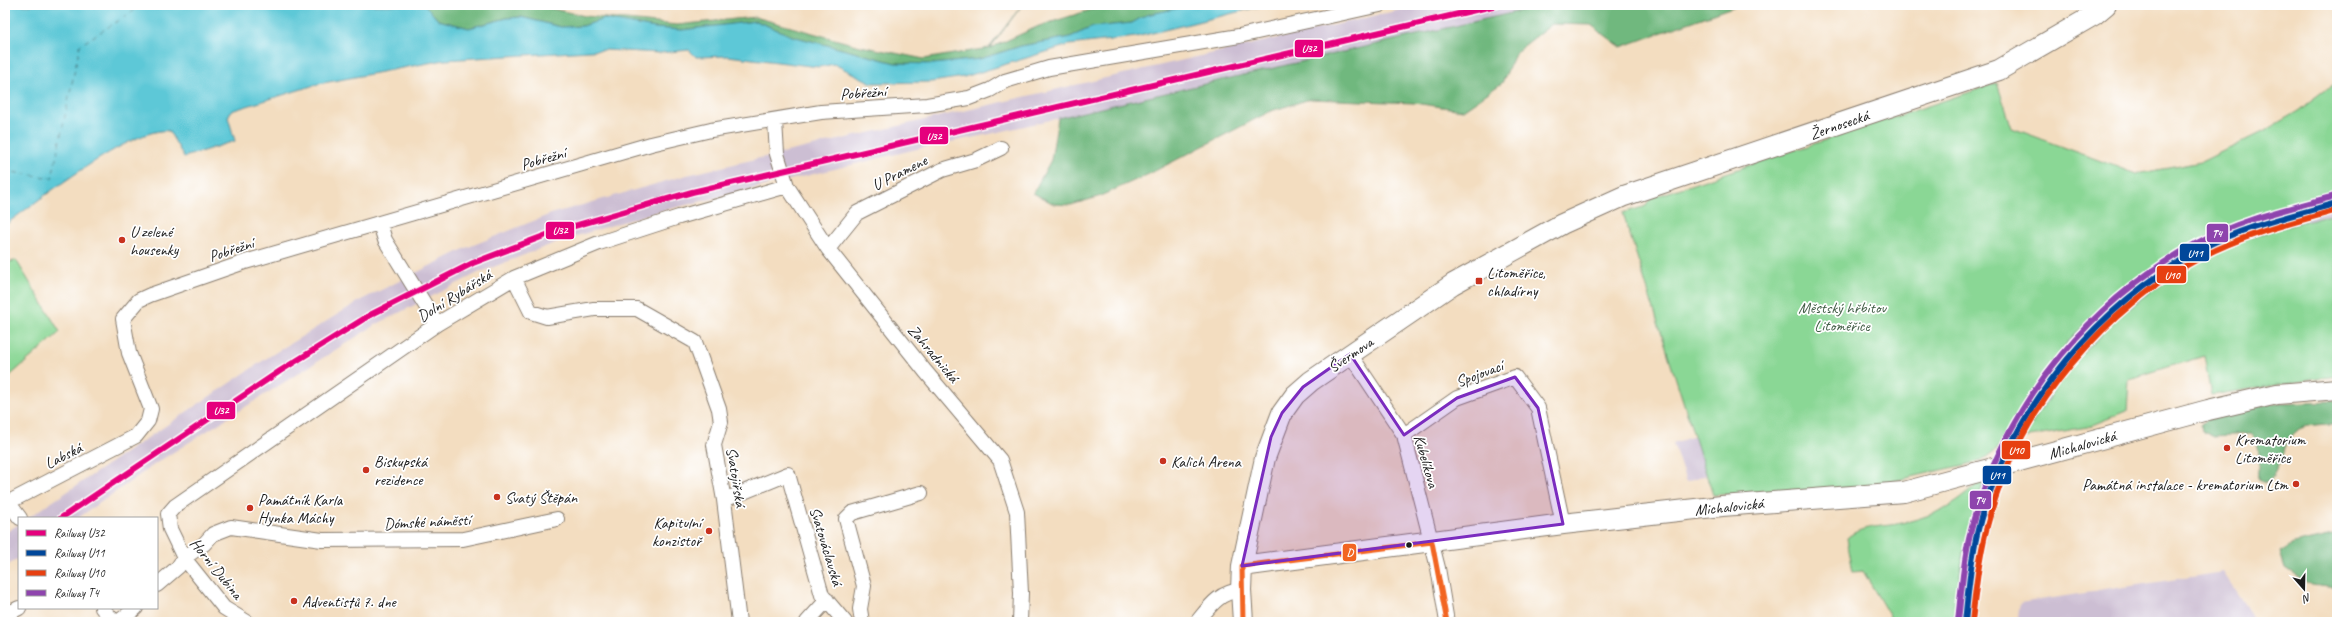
<svg xmlns="http://www.w3.org/2000/svg" width="2342" height="627" font-family="Caveat,sans-serif">
  <rect width="100%" height="100%" fill="#fff"/>
  <filter id="ink" filterUnits="userSpaceOnUse"><feTurbulence type="fractalNoise" baseFrequency=".025" numOctaves="2"/><feDisplacementMap in="SourceGraphic" scale="8" xChannelSelector="R" yChannelSelector="G"/><feConvolveMatrix kernelMatrix="1 2 1 2 8 2 1 2 1" color-interpolation-filters="sRGB"/></filter>
  <filter id="wash" filterUnits="userSpaceOnUse"><feTurbulence type="fractalNoise" baseFrequency=".012" numOctaves="4" result="noise"/><feDisplacementMap in="SourceGraphic" scale="16" xChannelSelector="R" yChannelSelector="G"/><feGaussianBlur stdDeviation="0.9" result="paint"/><feColorMatrix in="noise" values="0 0 0 0 0 0 0 0 0 0 0 0 0 0 0 0 0 1.4 0 .05"/><feComposite in="paint" operator="in"/></filter>
  <g filter="url(#wash)">
    <rect width="100%" height="100%" fill="#f3ddc0"/>
    <path fill="#ccbed3" d="M 1421,5 L 1546,5 L 990,134 L 921,148 L 649,214 L 560,241 L 478,273 L 375,325 L 161,460 L 78,518 L 28,518 L 270,356 L 361,300 L 466,248 L 551,214 L 687,175 Z
      M 2337,193 L 2337,212 L 2281,228 L 2226,248 L 2175,275 L 2122,313 L 2083,352 L 2047,402 L 2014,456 L 1989,521 L 1977,581 L 1974,622 L 1956,622 L 1959,579 L 1964,548 L 1972,516 L 1986,476 L 2013,420 L 2069,340 L 2111,299 L 2165,260 L 2195,242 L 2219,231 L 2275,210 Z
      M 1695,436 L 1707,474 L 1686,482 L 1673,443 Z
      M 19,524 L 19,558 L 5,567 L 5,533 Z
      M 2223,572 L 2256,622 L 2017,622 L 2020,603 Z"/>
    <path fill="#8ad795" stroke="#537a58" d="M 2337,82 L 2337,193 L 2275,210 L 2219,231 L 2165,260 L 2111,299 L 2069,340 L 2031,392 L 1998,448 L 1981,461 L 1868,487 L 1713,495 L 1623,213 L 1646,206 L 1651,198 L 1997,83 L 2012,128 L 2136,174 L 2201,162 L 2264,131 L 2298,111 Z
      M 2337,212 L 2337,376 L 2211,395 L 2204,356 L 2129,379 L 2127,411 L 2087,427 L 2024,438 C 2069,355 2138,287 2225,248 C 2261,232 2299,223 2337,212 Z
      M 16,260 L 60,332 L 5,380 L 5,264 Z
      M 1986,476 C 1969,524 1957,571 1956,622 L 1893,622 L 1863,571 L 1853,572 L 1847,538 C 1863,524 1882,528 1902,523 C 1938,515 1960,502 1986,476 Z"/>
    <path fill="#6fb87e" stroke="#466a4d" d="M 425,5 L 535,5 L 585,16 L 677,25 L 755,17 L 856,45 L 924,59 L 989,48 L 1022,5 L 990,48 L 1039,26 L 1106,5 L 1193,5 L 1147,15 L 1132,23 L 1093,27 L 1070,37 L 1021,46 L 980,59 L 933,64 L 895,63 L 792,36 L 756,21 L 682,30 L 655,28 L 604,19 L 583,26 L 561,27 L 521,17 L 507,18 L 469,28 L 438,20 Z
      M 1546,5 L 1738,5 L 1621,47 L 1591,25 L 1552,24 L 1516,52 L 1502,83 L 1463,110 L 1414,103 L 1310,99 L 1271,111 L 1149,174 L 1098,197 L 1071,205 L 1054,204 L 1033,193 L 1051,160 L 1058,118 Z
      M 2337,401 L 2337,424 C 2277,424 2295,439 2270,481 L 2265,483 L 2259,480 C 2258,465 2263,444 2251,434 L 2212,436 L 2201,431 L 2200,425 L 2206,419 L 2274,403 Z
      M 2337,534 L 2337,588 L 2311,585 L 2285,568 L 2280,552 L 2293,544 Z"/>
    <path fill="#5dc8d7" stroke="#3c727a" d="M 5,5 L 425,5 L 438,20 L 469,28 L 507,18 L 521,17 L 561,27 L 583,26 L 604,19 L 655,28 L 682,30 L 756,21 L 792,36 L 895,63 L 933,64 L 980,59 L 1021,46 L 1070,37 L 1093,27 L 1132,23 L 1146,15 L 1193,5 L 1266,5 L 1136,37 L 1069,45 L 964,77 L 931,82 L 872,83 L 834,64 L 819,67 L 728,56 L 696,57 L 689,50 L 660,53 L 605,50 L 444,60 L 318,84 L 231,111 L 228,117 L 235,141 L 184,157 L 169,131 C 134,125 35,203 5,225 Z"/>
    <g fill="none" stroke-linecap="round" stroke-linejoin="round">
      <path stroke="#366167" stroke-width="1" stroke-dasharray="5 4" stroke-linecap="butt" d="M 5,171 L 52,178 L 80,45 L 143,5"/>
    </g>
  </g>
  <g filter="url(#ink)">
    <g fill="none" stroke-linecap="round" stroke-linejoin="round">
      <g stroke="#887c6e" stroke-width="16">
        <path id="street" d="M 775,121 L 777,154 L 787,186 L 828,249 L 925,371 L 1000,460 L 1017,512 L 1021,593 L 1020,622
          M 380,224 L 385,240 L 437,324
          M 828,249 L 857,213 L 942,170 L 976,160 L 1001,148
          M 514,278 L 531,312 L 547,317 L 594,309 L 637,309 L 695,342 L 719,409 L 721,422 L 714,445 L 724,500 L 739,622
          M 1350,354 L 1404,435 L 1438,568 L 1447,622
          M 1404,435 L 1457,398 L 1515,377 L 1538,408 L 1563,524
          M 724,500 L 788,474 L 822,595 L 845,622
          M 8,502 L 20,518
          M 5,504 L 136,436 L 148,421 L 151,409 L 129,353 L 123,319 L 139,300 L 150,295 L 245,262 L 651,144 L 711,130 L 821,112 L 927,105 L 969,98 L 990,90 L 1005,81 L 1049,68 L 1239,36 L 1380,5
          M 157,585 L 178,567 L 184,558 L 204,544 L 213,534 L 231,527 L 322,540 L 463,539 L 557,519
          M 102,608 L 115,622
          M 5,615 L 19,608
          M 118,622 L 136,608
          M 247,622 L 224,608 L 184,558 L 170,529 L 168,514 L 175,506 L 437,324 L 514,278 L 599,243 L 679,217 L 787,186
          M 807,622 L 827,600
          M 862,622 L 860,609 L 864,586 L 846,519 L 852,513 L 921,493
          M 1197,622 C 1210,606 1219,592 1241,590"/>
      </g>
      <g stroke="#887c6e" stroke-width="22">
        <path id="secondary" d="M 1242,566 L 1563,524 L 1722,506 L 1904,492 L 2208,410 L 2277,394 L 2337,389
          M 1243,622 L 1241,590 L 1242,566 L 1265,458 L 1282,413 L 1295,395 L 1311,381 L 1453,284 L 1562,224 L 1624,196 L 1999,70 L 2094,15 L 2106,5"/>
      </g>
      <use href="#street" stroke="#fff" stroke-width="14"/>
      <use href="#secondary" stroke="#fff" stroke-width="20"/>
      <g stroke="#fff" stroke-width="8">
        <path id="bus-1" d="M 1243,622 L 1242,566 L 1432,542 L 1447,622"/>
      </g>
      <use href="#bus-1" stroke="#f26522" stroke-width="5"/>
      <g stroke="#fff" stroke-width="9">
        <path id="rail-1" d="M 61,518 L 280,371 L 370,315 L 473,263 L 557,231 L 692,192 L 1497,5"/>
      </g>
      <g stroke="#fff" stroke-width="9">
        <path id="rail-2" d="M 1965,622 C 1969,584 1972,545 1984,508 C 2021,399 2098,306 2199,250 C 2241,227 2291,216 2337,203"/>
      </g>
      <g stroke="#fff" stroke-width="9">
        <path id="rail-3" d="M 1972,622 C 1976,585 1980,548 1991,512 C 2022,405 2105,308 2203,256 C 2245,234 2292,223 2337,210"/>
      </g>
      <g stroke="#fff" stroke-width="9">
        <path id="rail-4" d="M 1958,621 C 1962,583 1965,543 1978,506 C 2015,394 2092,301 2195,244 C 2238,220 2288,209 2335,196"/>
      </g>
      <use href="#rail-1" stroke="#e5007d" stroke-width="6"/>
      <use href="#rail-2" stroke="#00479a" stroke-width="6"/>
      <use href="#rail-3" stroke="#e74011" stroke-width="6"/>
      <use href="#rail-4" stroke="#8e44ad" stroke-width="6"/>
    </g>
  </g>
  <path fill="#7b2cbf" fill-opacity="0.2" stroke="#7b2cbf" stroke-width="3" stroke-linejoin="round" d="M 1350,354 L 1404,435 L 1457,398 L 1515,377 L 1538,408 L 1563,524 L 1242,566 L 1271,437 L 1282,413 L 1303,387 Z"/>
  <g fill="#c8321e" stroke="#fff" stroke-width="1.5">
    <circle cx="122" cy="240" r="4"/>
    <rect x="1475" y="277" width="8" height="8" rx="2"/>
    <circle cx="2227" cy="448" r="4"/>
    <circle cx="1163" cy="461" r="4"/>
    <circle cx="366" cy="470" r="4"/>
    <circle cx="2296" cy="484" r="4"/>
    <circle cx="497" cy="497" r="4"/>
    <circle cx="250" cy="508" r="4"/>
    <circle cx="709" cy="531" r="4"/>
    <circle cx="294" cy="601" r="4"/>
  </g>
  <circle fill="#1c1c1c" stroke="#fff" stroke-width="1.5" cx="1409" cy="545" r="3.5"/>
  <g text-anchor="middle" stroke-width="3.5" stroke-linejoin="round" paint-order="stroke">
    <g font-size="16" fill="#1c1c1c" stroke="#fff">
      <text transform="translate(863 92) rotate(-4)" y="6">Pobřežní</text>
      <text transform="translate(1839 124) rotate(-19)" y="6">Žernosecká</text>
      <text transform="translate(543 158) rotate(-16)" y="6">Pobřežní</text>
      <text transform="translate(899 172) rotate(-27)" y="6">U Pramene</text>
      <text transform="translate(231 249) rotate(-18)" y="6">Pobřežní</text>
      <text transform="translate(454 295) rotate(-32)" y="6">Dolní Rybářská</text>
      <text transform="translate(934 353) rotate(50)" y="6">Zahradnická</text>
      <text transform="translate(1350 354) rotate(-34)" y="6">Švermova</text>
      <text transform="translate(1479 373) rotate(-21)" y="6">Spojovací</text>
      <text transform="translate(2082 444) rotate(-16)" y="6">Michalovická</text>
      <text transform="translate(63 455) rotate(-27)" y="6">Labská</text>
      <text transform="translate(1427 461) rotate(74)" y="6">Kubelíkova</text>
      <text transform="translate(737 477) rotate(81)" y="6">Svatojiřská</text>
      <text transform="translate(1729 506) rotate(-6)" y="6">Michalovická</text>
      <text transform="translate(427 521) rotate(-3)" y="6">Dómské náměstí</text>
      <text transform="translate(827 546) rotate(73)" y="6">Svatováclavská</text>
      <text transform="translate(217 568) rotate(51)" y="6">Horní Dubina</text>
    </g>
    <g font-size="16" fill="#1c1c1c" stroke="#fff" text-anchor="start">
      <text x="130" y="237">U zelené<tspan x="130" dy="18">housenky</tspan></text>
      <text x="1487" y="278">Litoměřice,<tspan x="1487" dy="18">chladírny</tspan></text>
      <text x="2235" y="445">Krematorium<tspan x="2235" dy="18">Litoměřice</tspan></text>
      <text x="374" y="467">Biskupská<tspan x="374" dy="18">rezidence</tspan></text>
      <text x="1171" y="467">Kalich Arena</text>
      <text x="2288" y="490" text-anchor="end">Památná instalace - krematorium Ltm</text>
      <text x="505" y="503">Svatý Štěpán</text>
      <text x="258" y="505">Památník Karla<tspan x="258" dy="18">Hynka Máchy</tspan></text>
      <text x="701" y="528" text-anchor="end">Kapitulní<tspan x="701" dy="18">konzistoř</tspan></text>
      <text x="302" y="607">Adventistů 7. dne</text>
    </g>
    <g font-size="16" fill="#425d46" stroke="#fff">
      <text x="1842" y="313">Městský hřbitov<tspan x="1842" dy="18">Litoměřice</tspan></text>
    </g>
  </g>
  <g stroke="#fff" stroke-width="1.5">
    <rect x="1294" y="39" width="30" height="19" rx="4" fill="#e5007d"/>
    <rect x="919" y="126" width="30" height="19" rx="4" fill="#e5007d"/>
    <rect x="545" y="221" width="30" height="19" rx="4" fill="#e5007d"/>
    <rect x="2206" y="223" width="23" height="20" rx="4" fill="#8e44ad"/>
    <rect x="2179" y="243" width="31" height="19" rx="4" fill="#00479a"/>
    <rect x="2156" y="265" width="31" height="19" rx="4" fill="#e74011"/>
    <rect x="206" y="401" width="30" height="19" rx="4" fill="#e5007d"/>
    <rect x="2001" y="440" width="30" height="20" rx="4" fill="#e74011"/>
    <rect x="1982" y="465" width="30" height="20" rx="4" fill="#00479a"/>
    <rect x="1969" y="490" width="23" height="20" rx="4" fill="#8e44ad"/>
    <rect x="1342" y="543" width="15" height="19" rx="4" fill="#f26522"/>
  </g>
  <g font-size="11" text-anchor="middle" font-weight="bold" fill="#fff">
    <text x="1309" y="52">U32</text>
    <text x="934" y="140">U32</text>
    <text x="560" y="234">U32</text>
    <text x="2217" y="237">T4</text>
    <text x="2195" y="257">U11</text>
    <text x="2172" y="279">U10</text>
    <text x="221" y="414">U32</text>
    <text x="2016" y="454">U10</text>
    <text x="1997" y="479">U11</text>
    <text x="1980" y="504">T4</text>
    <text x="1350" y="556">D</text>
  </g>
  <rect width="2342" height="627" fill="none" stroke="#fff" stroke-width="20"/>
  <rect x="18" y="517" width="140" height="92" fill="#ffffff" stroke="#a4a4a4"/>
  <rect x="26" y="530" width="20" height="6" fill="#e5007d" stroke="#a4a4a4"/>
  <text x="54" y="537" font-size="12" fill="#1c1c1c">Railway U32</text>
  <rect x="26" y="550" width="20" height="6" fill="#00479a" stroke="#a4a4a4"/>
  <text x="54" y="557" font-size="12" fill="#1c1c1c">Railway U11</text>
  <rect x="26" y="570" width="20" height="6" fill="#e74011" stroke="#a4a4a4"/>
  <text x="54" y="577" font-size="12" fill="#1c1c1c">Railway U10</text>
  <rect x="26" y="590" width="20" height="6" fill="#8e44ad" stroke="#a4a4a4"/>
  <text x="54" y="597" font-size="12" fill="#1c1c1c">Railway T4</text>
  <g transform="translate(2304 589) rotate(160)" stroke="#ffffff" stroke-width="3" paint-order="stroke">
  <path d="M0-3L7 15L0 10L-7 15Z" fill="#1c1c1c"/>
  <text y="-6" font-size="11" font-weight="bold" text-anchor="middle" fill="#1c1c1c">N</text>
  </g>
</svg>
